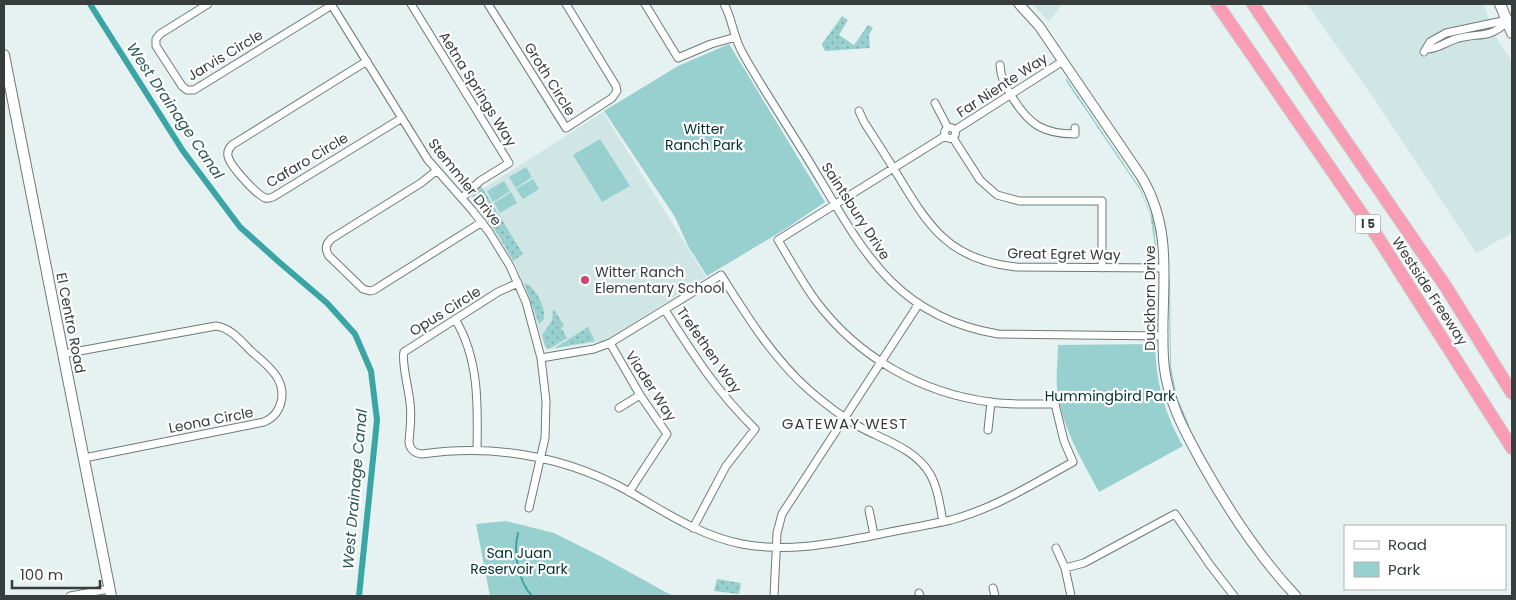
<svg xmlns="http://www.w3.org/2000/svg" width="1516" height="600" font-family="Poppins,sans-serif">
  <defs>
    <pattern id="grass-dots" width="8" height="8" patternUnits="userSpaceOnUse" patternTransform="scale(1.25)"><rect width="8" height="8" fill="#97d0ce"/><path d="M2 2h.1M6 6h.1" fill="none" stroke="#7caaa8" stroke-width="1.8" stroke-linecap="round"/></pattern>
  </defs>
  <rect width="100%" height="100%" fill="#e5f2f1"/>
  <path fill="#d0e6e5" d="M 1032,4 L 1062,4 L 1049,22 Z
    M 1307,4 L 1484,4 L 1487,14 L 1496,37 L 1512,61 L 1512,233 L 1476,253 L 1375,100 Z
    M 603,112 L 706,277 L 605,341 L 546,350 L 515,263 L 473,200 L 478,192 Z"/>
  <path fill="url(#grass-dots)" d="M 842,16 L 848,20 L 839,35 L 854,45 L 868,25 L 873,28 L 869,35 L 870,48 L 826,51 L 824,50 L 822,44 Z
    M 1066,78 L 1140,188 L 1153,220 L 1157,252 L 1156,252 L 1150,214 L 1140,190 L 1066,81 Z
    M 481,186 L 523,254 L 513,261 L 499,236 L 472,199 L 473,194 Z
    M 1169,278 L 1170,278 L 1171,367 L 1177,397 L 1189,425 L 1189,430 L 1177,403 L 1170,370 Z
    M 524,283 C 535,285 546,308 544,319 L 539,324 Z
    M 555,310 L 564,326 L 561,328 L 567,338 L 549,349 L 545,346 L 542,335 L 552,321 L 553,311 Z
    M 588,327 L 595,341 L 555,348 Z
    M 717,579 L 741,583 L 739,594 L 714,591 Z"/>
  <path fill="#97d0ce" d="M 729,44 L 825,202 L 787,228 L 707,276 L 688,246 L 675,217 L 604,111 L 678,66 Z
    M 600,139 L 630,186 L 602,202 L 573,155 Z
    M 526,167 L 532,177 L 516,188 L 509,177 Z
    M 533,179 L 539,189 L 523,199 L 516,189 Z
    M 504,181 L 510,191 L 493,202 L 487,191 Z
    M 511,192 L 517,203 L 500,213 L 494,203 Z
    M 1155,344 C 1156,383 1164,412 1183,446 L 1099,492 C 1082,460 1064,431 1058,395 C 1055,379 1058,361 1058,345 Z
    M 506,521 L 554,533 L 602,557 L 669,594 L 677,596 L 490,596 L 476,524 Z"/>
  <g fill="none" stroke-linecap="round" stroke-linejoin="round">
    <path stroke="#3aa5a4" stroke-width="2" d="M 518,533 C 513,553 518,581 532,596"/>
    <path stroke="#3aa5a4" stroke-width="6" d="M 90,4 L 183,151 L 240,227 L 279,262 L 327,303 L 355,334 L 371,371 L 377,420 L 359,596"/>
    <g stroke="#6e7a79" stroke-width="9">
      <path id="minor" d="M 208,4 L 160,34 L 156,39 L 156,46 L 182,86 L 187,90 L 194,90 L 332,5
        M 331,4 L 428,160 L 472,210 L 489,232 L 510,266 L 526,302 L 541,358 L 546,401 L 545,438 L 529,508
        M 411,4 L 509,163 L 480,181 L 462,198
        M 488,4 L 566,128 L 612,98 L 617,91 L 616,86 L 566,4
        M 645,4 L 678,58 L 711,44 L 736,37
        M 724,4 C 732,18 733,35 741,50 C 747,62 755,74 762,86 C 776,108 790,131 804,153 C 858,240 887,315 998,334 L 1164,336
        M 1427,49 C 1439,49 1445,42 1456,39 C 1478,32 1488,40 1507,22
        M 1424,52 L 1430,42 L 1446,33 L 1512,19
        M 367,61 L 232,145 C 229,148 227,151 228,156 C 230,166 255,193 265,198 C 268,199 269,198 273,197 L 402,118
        M 1000,65 C 1001,79 1005,85 1012,97 C 1029,124 1042,134 1075,134 L 1075,128
        M 935,103 L 948,128
        M 859,111 L 864,122 C 875,139 886,156 897,174 C 929,227 949,260 1016,267 L 1164,268
        M944.5 133a5.5 5.5 0 1 1 11 0a5.5 5.5 0 1 1-11 0Z
        M 955,130 L 1063,61
        M 953,138 L 980,180 L 997,195 L 1019,201 L 1102,201 L 1102,268
        M 436,171 L 421,183 L 331,239 C 325,245 325,250 329,256 L 363,289 L 370,291 L 374,290 L 482,222
        M 518,283 L 498,292 L 404,352 C 401,361 409,390 410,403 C 412,416 410,429 409,442 C 410,450 414,453 422,454 C 495,444 565,456 630,492 C 666,513 701,536 742,544 C 785,552 824,545 866,537 C 894,531 923,526 951,520 C 995,508 1033,484 1073,462 L 1064,441 L 1055,404 C 1033,404 1011,405 990,402 C 921,393 858,357 816,301 C 802,282 790,260 778,240 L 945,136
        M 665,310 C 693,354 717,392 755,429 L 726,466 L 693,528
        M 455,319 C 479,358 478,405 477,450
        M 610,343 L 640,395 L 667,434 L 629,492
        M 63,354 L 216,326 C 231,328 241,341 251,351 C 266,364 287,379 281,402 C 279,411 273,418 264,422 L 84,458
        M 541,358 L 594,349 L 610,343 L 721,275 C 747,316 772,357 809,390 C 824,403 841,416 858,426 C 883,440 915,448 930,474 C 938,488 940,506 943,522
        M 619,408 L 640,395
        M 988,430 L 991,402
        M 869,510 L 874,535
        M 1056,548 L 1065,568 L 1071,596
        M 1065,568 L 1084,563 L 1175,514 L 1210,565 L 1234,596
        M 993,588 L 995,596
        M 919,593 L 920,596
        M 70,596 L 109,589
        M 774,596 L 777,533 L 782,514 L 918,305"/>
    </g>
    <g stroke="#6e7a79" stroke-width="11">
      <path id="tertiary" d="M 1019,4 L 1039,26 L 1141,176 C 1178,237 1158,299 1164,365 C 1168,402 1185,432 1202,463 C 1229,511 1258,556 1296,596"/>
    </g>
    <g stroke="#6e7a79" stroke-width="12">
      <path id="secondary" d="M 1500,4 L 1512,33
        M 4,55 L 111,596"/>
    </g>
    <g stroke="#cbcdcc" stroke-width="14">
      <path id="motorway" d="M 1217,4 L 1377,236 L 1512,448
        M 1253,4 L 1325,111 L 1446,287 L 1512,393"/>
    </g>
    <use href="#minor" stroke="#fff" stroke-width="7"/>
    <use href="#tertiary" stroke="#fff" stroke-width="9"/>
    <use href="#secondary" stroke="#fff" stroke-width="10"/>
    <use href="#motorway" stroke="#f99cb4" stroke-width="12"/>
  </g>
  <circle fill="#d04373" stroke="#fff" stroke-width="2" cx="585" cy="280" r="5"/>
  <g text-anchor="middle" stroke-width="4.5" stroke-linejoin="round" paint-order="stroke">
    <rect fill="#fff" stroke="#737776" stroke-width="1" x="1355.5" y="214.5" width="25" height="19" rx="4"/>
    <g font-size="12" font-weight="bold" fill="#373d3c">
      <text x="1368" y="228">I 5</text>
    </g>
    <g font-size="14" fill="#373d3c" stroke="#fff">
      <text transform="translate(225 55) rotate(-31)" y="5">Jarvis Circle</text>
      <text transform="translate(550 79) rotate(58)" y="5">Groth Circle</text>
      <text transform="translate(1002 85) rotate(-33)" y="5">Far Niente Way</text>
      <text transform="translate(478 89) rotate(58)" y="5">Aetna Springs Way</text>
      <text transform="translate(307 160) rotate(-31)" y="5">Cafaro Circle</text>
      <text transform="translate(465 182) rotate(51)" y="5">Stemmler Drive</text>
      <text transform="translate(856 211) rotate(57)" y="5">Saintsbury Drive</text>
      <text transform="translate(1064 254) rotate(1)" y="5">Great Egret Way</text>
      <text transform="translate(1430 291) rotate(57)" y="5">Westside Freeway</text>
      <text transform="translate(1150 298) rotate(-90)" y="5">Duckhorn Drive</text>
      <text transform="translate(445 311) rotate(-32)" y="5">Opus Circle</text>
      <text transform="translate(71 323) rotate(79)" y="5">El Centro Road</text>
      <text transform="translate(709 350) rotate(55)" y="5">Trefethen Way</text>
      <text transform="translate(651 386) rotate(57)" y="5">Viader Way</text>
      <text transform="translate(211 420) rotate(-11)" y="5">Leona Circle</text>
    </g>
    <g font-size="14" fill="#003131" stroke="#fff">
      <text x="704" y="134">Witter<tspan x="704" dy="16">Ranch Park</tspan></text>
      <text x="1110" y="401">Hummingbird Park</text>
      <text x="519" y="558">San Juan<tspan x="519" dy="16">Reservoir Park</tspan></text>
    </g>
    <g font-size="14" fill="#373d3c" stroke="#fff" text-anchor="start">
      <text x="595" y="277">Witter Ranch<tspan x="595" dy="16">Elementary School</tspan></text>
    </g>
    <g font-size="15" font-style="italic" fill="#2a5857" stroke="#fff">
      <text transform="translate(175 111) rotate(56)" y="5">West Drainage Canal</text>
      <text transform="translate(355 489) rotate(-85)" y="5">West Drainage Canal</text>
    </g>
    <g font-size="15" letter-spacing="1" fill="#373d3c" stroke="#fff">
      <text x="845" y="429">GATEWAY WEST</text>
    </g>
  </g>
  <rect width="1516" height="600" fill="none" stroke="#373d3c" stroke-width="10"/>
  <rect x="1344" y="525" width="162" height="65" fill="#ffffff" stroke="#afb1b1"/>
  <rect x="1354" y="541" width="25" height="8" fill="#ffffff" stroke="#afb1b1"/>
  <text x="1388" y="550" font-size="15" fill="#373d3c">Road</text>
  <rect x="1354" y="562" width="25" height="15" fill="#97d0ce" stroke="#afb1b1"/>
  <text x="1388" y="575" font-size="15" fill="#373d3c">Park</text>
  <path d="M12 580v8h88v-8" fill="none" stroke="#373d3c" stroke-width="2.5"/>
  <text x="20" y="580" font-size="15" fill="#373d3c" stroke="#ffffff" stroke-width="4" paint-order="stroke">100 m</text>
</svg>
